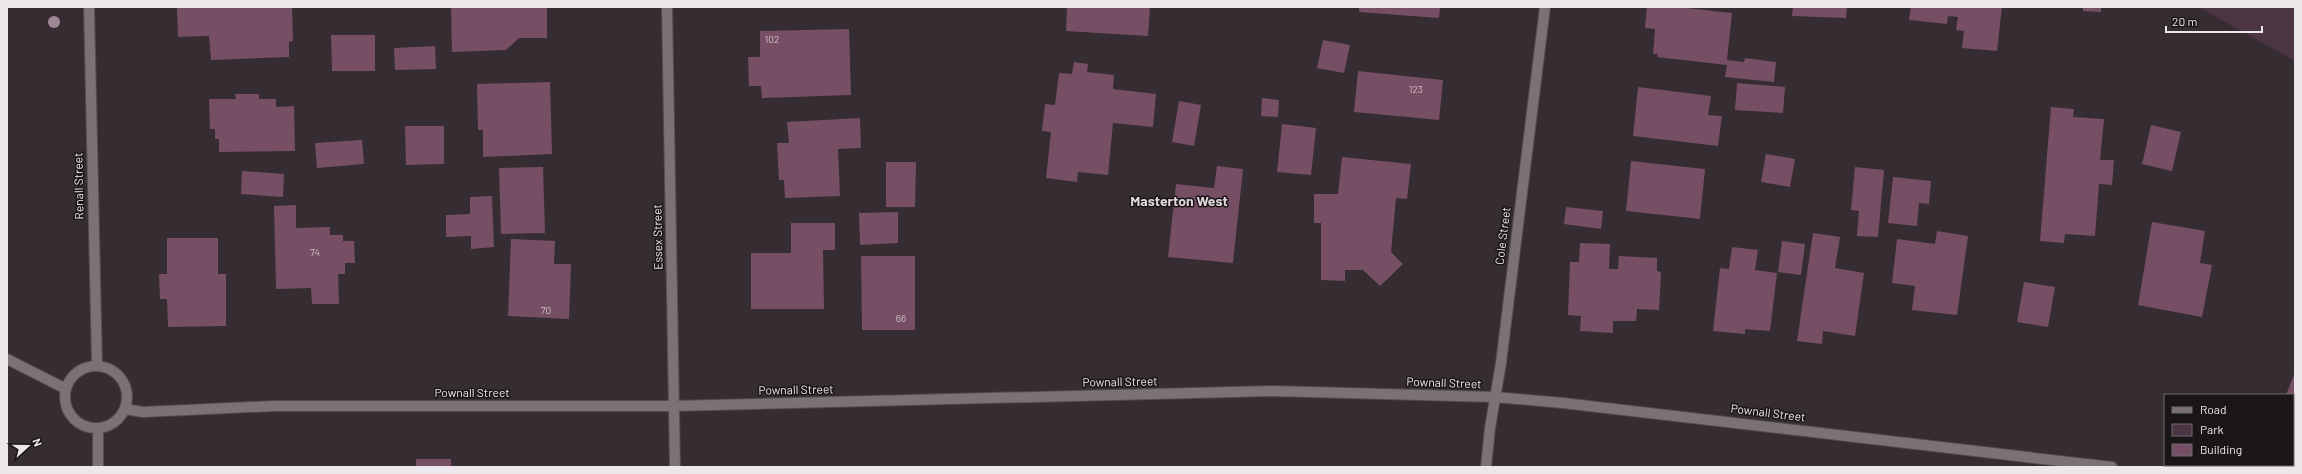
<svg xmlns="http://www.w3.org/2000/svg" width="2302" height="474" font-family="Barlow,sans-serif">
  <rect width="100%" height="100%" fill="#352d31"/>
  <path fill="#4c3542" d="M 2198,7 L 2295,7 L 2295,61 Z"/>
  <path fill="#764f64" d="M 203,7 L 292,7 L 293,41 L 289,42 L 289,57 L 211,60 L 209,36 L 178,37 L 177,8 Z
    M 451,7 L 547,7 L 547,38 L 519,38 L 506,50 L 452,52 Z
    M 1067,7 L 1150,7 L 1148,36 L 1066,31 Z
    M 1359,7 L 1440,7 L 1439,18 L 1359,12 Z
    M 1647,7 L 1677,7 L 1732,13 L 1727,60 L 1744,62 L 1745,58 L 1776,62 L 1774,82 L 1725,77 L 1727,65 L 1657,57 L 1658,54 L 1653,54 L 1655,29 L 1645,28 Z
    M 1793,7 L 1847,7 L 1846,18 L 1792,16 Z
    M 1911,7 L 2002,7 L 1997,51 L 1962,48 L 1964,31 L 1956,30 L 1958,17 L 1948,16 L 1947,24 L 1909,20 Z
    M 2083,7 L 2101,7 L 2101,12 L 2083,11 Z
    M 849,29 L 851,95 L 762,98 L 761,86 L 749,86 L 748,57 L 760,57 L 760,31 Z
    M 331,35 L 375,35 L 375,71 L 332,71 Z
    M 1323,40 L 1350,45 L 1344,73 L 1317,68 Z
    M 435,46 L 436,69 L 395,70 L 394,48 Z
    M 1074,62 L 1088,64 L 1087,72 L 1114,75 L 1113,89 L 1156,94 L 1153,127 L 1113,123 L 1108,175 L 1078,172 L 1077,182 L 1046,178 L 1051,132 L 1042,131 L 1045,104 L 1055,105 L 1059,73 L 1072,74 Z
    M 1358,71 L 1443,80 L 1439,120 L 1354,112 Z
    M 550,82 L 552,154 L 483,157 L 483,130 L 478,130 L 477,84 Z
    M 1737,83 L 1785,87 L 1783,113 L 1735,110 Z
    M 1638,87 L 1711,96 L 1708,115 L 1722,116 L 1718,146 L 1633,136 Z
    M 235,94 L 259,94 L 259,99 L 276,99 L 276,107 L 294,106 L 295,151 L 219,152 L 219,139 L 215,139 L 215,129 L 210,129 L 209,99 L 236,99 Z
    M 1262,98 L 1279,100 L 1278,117 L 1261,116 Z
    M 1179,101 L 1201,105 L 1194,146 L 1172,142 Z
    M 2051,107 L 2074,109 L 2073,117 L 2104,119 L 2100,160 L 2114,160 L 2112,185 L 2099,184 L 2095,236 L 2065,234 L 2064,243 L 2040,241 Z
    M 860,118 L 861,148 L 838,149 L 840,196 L 785,198 L 784,180 L 779,180 L 777,143 L 789,143 L 787,122 Z
    M 1282,124 L 1316,128 L 1311,175 L 1277,172 Z
    M 2151,125 L 2181,132 L 2172,171 L 2142,164 Z
    M 405,126 L 444,126 L 444,164 L 406,165 Z
    M 362,140 L 364,164 L 317,168 L 315,143 Z
    M 1766,154 L 1795,159 L 1790,187 L 1761,182 Z
    M 1342,157 L 1411,164 L 1407,199 L 1396,198 L 1391,252 L 1403,264 L 1380,286 L 1363,270 L 1345,270 L 1345,281 L 1321,280 L 1321,223 L 1314,223 L 1314,194 L 1338,194 Z
    M 1631,161 L 1705,169 L 1700,219 L 1626,211 Z
    M 886,162 L 916,162 L 915,207 L 886,207 Z
    M 1217,166 L 1243,169 L 1233,263 L 1168,257 L 1176,184 L 1214,188 Z
    M 543,167 L 545,233 L 501,234 L 499,168 Z
    M 1855,167 L 1884,170 L 1878,237 L 1857,236 L 1859,211 L 1851,210 Z
    M 242,171 L 284,174 L 283,197 L 241,194 Z
    M 1893,177 L 1931,181 L 1929,204 L 1919,203 L 1917,226 L 1888,223 Z
    M 492,196 L 494,247 L 471,249 L 471,236 L 446,237 L 446,215 L 470,214 L 470,197 Z
    M 296,205 L 296,228 L 330,227 L 330,235 L 343,235 L 343,241 L 354,241 L 355,263 L 345,263 L 345,274 L 338,274 L 339,304 L 312,304 L 311,288 L 276,289 L 274,206 Z
    M 1566,207 L 1603,211 L 1601,229 L 1564,224 Z
    M 898,212 L 898,243 L 860,245 L 859,213 Z
    M 2152,222 L 2205,231 L 2200,263 L 2212,265 L 2202,317 L 2138,305 Z
    M 791,223 L 835,223 L 835,250 L 823,250 L 824,309 L 751,309 L 751,253 L 791,253 Z
    M 1937,231 L 1968,236 L 1957,315 L 1912,310 L 1915,286 L 1892,283 L 1897,239 L 1935,244 Z
    M 1813,233 L 1840,237 L 1835,268 L 1864,273 L 1855,336 L 1823,331 L 1822,344 L 1797,341 Z
    M 167,238 L 218,238 L 218,274 L 226,274 L 226,326 L 168,327 L 167,299 L 160,299 L 159,274 L 167,274 Z
    M 511,239 L 555,241 L 554,264 L 571,264 L 569,319 L 508,316 Z
    M 1782,241 L 1805,244 L 1801,275 L 1778,272 Z
    M 1580,243 L 1610,244 L 1609,269 L 1618,269 L 1619,256 L 1657,258 L 1657,271 L 1661,272 L 1659,310 L 1637,309 L 1636,321 L 1613,321 L 1613,333 L 1580,331 L 1581,316 L 1568,315 L 1570,262 L 1579,262 Z
    M 1732,247 L 1758,250 L 1755,270 L 1777,273 L 1770,331 L 1745,329 L 1745,334 L 1713,331 L 1720,268 L 1729,269 Z
    M 861,256 L 915,256 L 915,330 L 862,330 Z
    M 2024,282 L 2055,287 L 2048,327 L 2017,322 Z
    M 2295,372 L 2295,431 L 2293,430 L 2293,395 L 2286,395 Z
    M 416,459 L 451,459 L 451,467 L 416,467 Z"/>
  <g fill="none" stroke-linecap="round" stroke-linejoin="round">
    <g stroke="#534c4f" stroke-width="12">
      <path id="minor" d="M 667,7 L 675,467
        M 1486,467 L 1490,428 L 1501,363 L 1545,7"/>
    </g>
    <g stroke="#534c4f" stroke-width="12">
      <path id="tertiary" d="M 89,7 L 97,365
        M 7,359 L 66,389
        M65 397a31 31 0 1 1 62 0a31 31 0 1 1-62 0Z
        M 125,409 L 143,412 L 274,406 L 673,406 L 1272,391 L 1495,397 L 1563,403 L 2112,467
        M 98,467 L 98,428"/>
    </g>
    <use href="#minor" stroke="#7b7176" stroke-width="10"/>
    <use href="#tertiary" stroke="#7b7176" stroke-width="10"/>
  </g>
  <circle fill="#a18795" cx="54" cy="22" r="6"/>
  <g text-anchor="middle" stroke-width="3" stroke-linejoin="round" paint-order="stroke">
    <g font-size="10" fill="#cec1c8">
      <text x="772" y="43">102</text>
      <text x="1416" y="93">123</text>
      <text x="315" y="256">74</text>
      <text x="546" y="314">70</text>
      <text x="901" y="322">66</text>
    </g>
    <g font-size="12" fill="#ece7ea" stroke="#1a1618">
      <text transform="translate(79 186) rotate(-91)" y="4">Renall Street</text>
      <text transform="translate(1503 236) rotate(-83)" y="4">Cole Street</text>
      <text transform="translate(658 237) rotate(-91)" y="4">Essex Street</text>
      <text transform="translate(1120 382) rotate(-1)" y="4">Pownall Street</text>
      <text transform="translate(1444 383) rotate(2)" y="4">Pownall Street</text>
      <text transform="translate(796 390) rotate(-1)" y="4">Pownall Street</text>
      <text x="472" y="397">Pownall Street</text>
      <text transform="translate(1768 413) rotate(7)" y="4">Pownall Street</text>
    </g>
    <g font-size="14" font-weight="bold" fill="#e1d6dc" stroke="#1a1618">
      <text x="1179" y="206">Masterton West</text>
    </g>
  </g>
  <rect width="2302" height="474" fill="none" stroke="#ece7ea" stroke-width="16"/>
  <rect x="2164" y="394" width="130" height="72" fill="#1a1618" stroke="#6e6a6c"/>
  <rect x="2172" y="407" width="20" height="6" fill="#7b7176" stroke="#6e6a6c"/>
  <text x="2200" y="414" font-size="12" fill="#ece7ea">Road</text>
  <rect x="2172" y="424" width="20" height="12" fill="#4c3542" stroke="#6e6a6c"/>
  <text x="2200" y="434" font-size="12" fill="#ece7ea">Park</text>
  <rect x="2172" y="444" width="20" height="12" fill="#764f64" stroke="#6e6a6c"/>
  <text x="2200" y="454" font-size="12" fill="#ece7ea">Building</text>
  <g transform="translate(28 446) rotate(69)" stroke="#1a1618" stroke-width="3" paint-order="stroke">
  <path d="M0-3L7 15L0 10L-7 15Z" fill="#ece7ea"/>
  <text y="-6" font-size="11" font-weight="bold" text-anchor="middle" fill="#ece7ea">N</text>
  </g>
  <path d="M2166 26v6h96v-6" fill="none" stroke="#ece7ea" stroke-width="2"/>
  <text x="2172" y="26" font-size="12" fill="#ece7ea" stroke="#1a1618" stroke-width="3" paint-order="stroke">20 m</text>
</svg>
